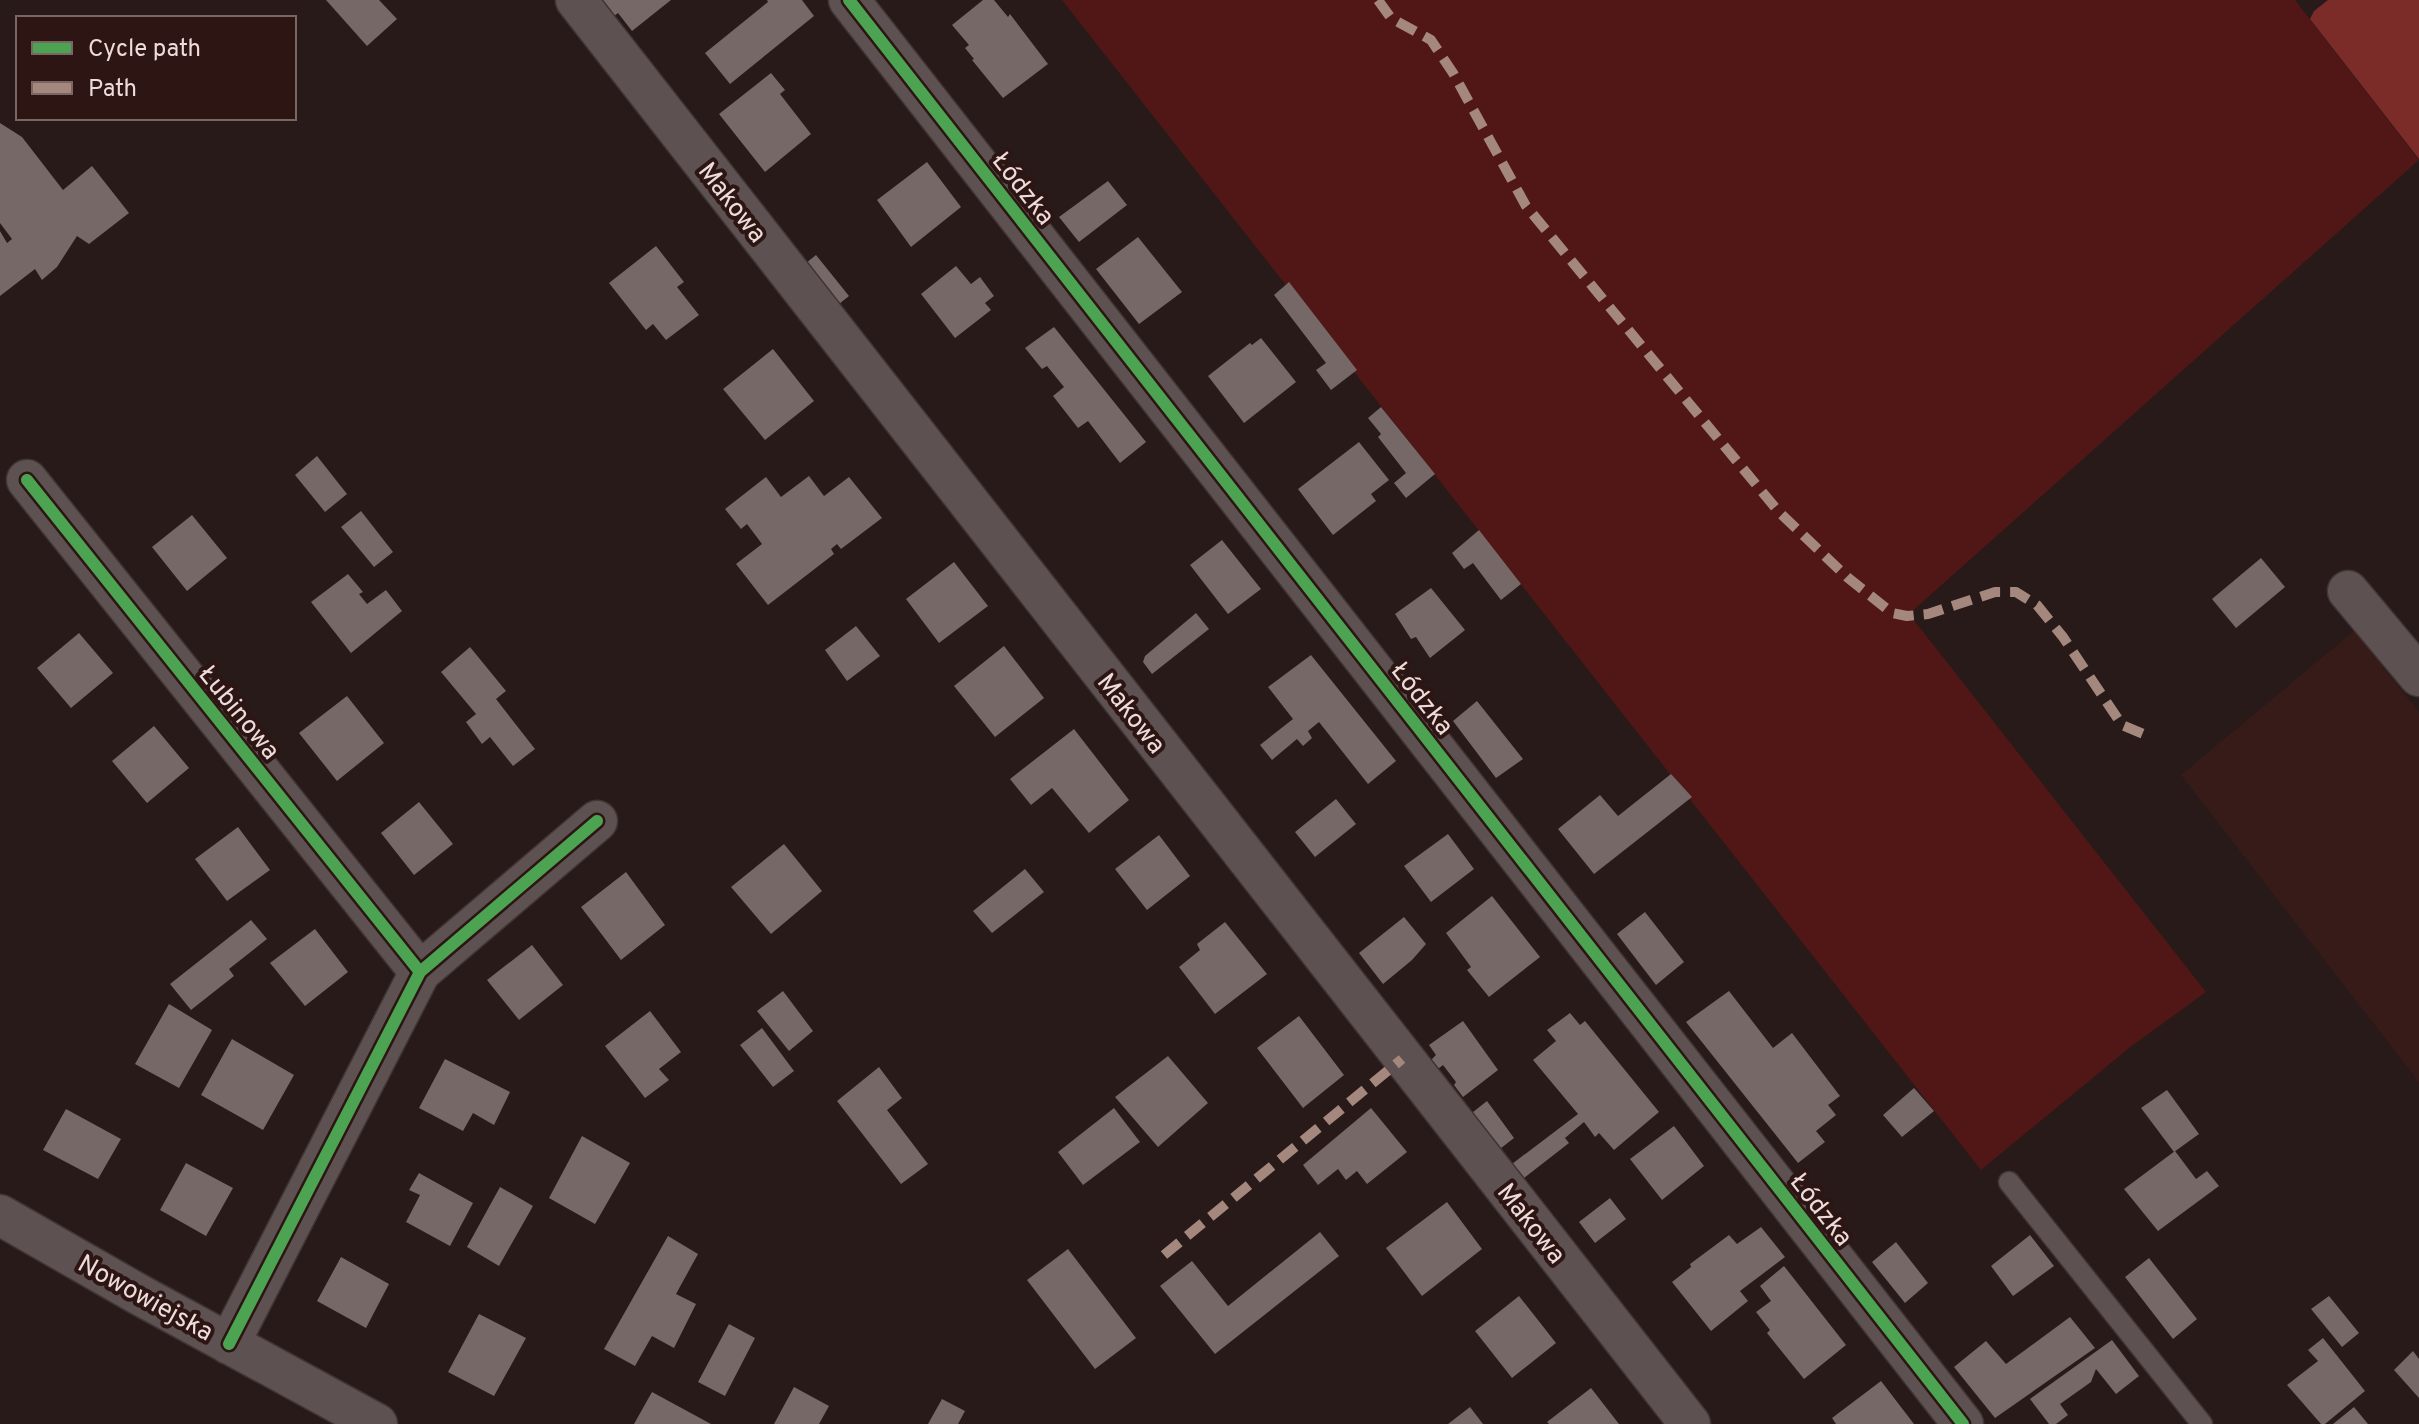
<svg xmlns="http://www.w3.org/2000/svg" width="2419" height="1424" font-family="Overpass,sans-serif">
  <rect width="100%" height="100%" fill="#271a19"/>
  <path fill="#371b19" d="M 2354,631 L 2419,712 L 2419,1082 L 2181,775 Z"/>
  <path fill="#501716" d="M 1062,0 L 2295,0 L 2419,160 L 1909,614 L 2206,992 L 2129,1048 L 1981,1170 Z"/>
  <path fill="#7b2c29" d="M 2328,0 L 2419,0 L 2419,159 L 2310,19 L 2314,11 Z"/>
  <path fill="#756867" d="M 326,0 L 379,0 L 397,19 L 367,46 Z
    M 597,0 L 671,0 L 632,31 L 618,13 L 609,20 Z
    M 767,0 L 802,0 L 814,16 L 730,84 L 705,53 L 768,2 Z
    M 983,0 L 994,0 L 1008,17 L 1010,14 L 1048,64 L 1003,98 L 972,60 L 974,59 L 965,48 L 969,45 L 952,25 Z
    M 771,73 L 785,90 L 780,94 L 811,134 L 765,172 L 719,114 Z
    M 0,123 L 22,137 L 63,190 L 92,166 L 129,213 L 89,244 L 77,236 L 57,267 L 42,280 L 35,269 L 0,296 L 0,231 L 7,243 L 12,239 L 0,223 Z
    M 927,162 L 961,207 L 911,247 L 877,200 Z
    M 1108,181 L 1127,205 L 1079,242 L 1059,217 Z
    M 1138,237 L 1182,292 L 1139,324 L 1096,269 Z
    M 656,246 L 684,282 L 677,287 L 699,315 L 666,340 L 653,324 L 646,330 L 609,283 Z
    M 816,255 L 849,296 L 834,308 L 801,267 Z
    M 956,266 L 971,284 L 980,277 L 994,296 L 985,303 L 991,310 L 955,338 L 921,294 Z
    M 1289,282 L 1357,370 L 1331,390 L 1316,370 L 1326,363 L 1274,295 Z
    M 1054,327 L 1146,442 L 1120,463 L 1088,421 L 1078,428 L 1053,396 L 1064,387 L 1047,366 L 1042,369 L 1025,348 Z
    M 1261,338 L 1296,382 L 1244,423 L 1208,376 L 1250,343 L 1252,345 Z
    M 773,349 L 814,401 L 765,440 L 723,389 Z
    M 1381,407 L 1435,474 L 1406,498 L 1394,483 L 1406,473 L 1378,437 L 1381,434 L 1368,418 Z
    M 1359,442 L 1389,480 L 1371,494 L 1376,501 L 1333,535 L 1298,489 Z
    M 317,456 L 347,494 L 325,512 L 295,475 Z
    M 809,476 L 824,496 L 849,477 L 882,518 L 841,549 L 837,544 L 831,549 L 834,554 L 768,605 L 736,564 L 762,544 L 747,524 L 741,529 L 725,509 L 766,477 L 781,497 Z
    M 361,511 L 393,552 L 374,567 L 341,527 Z
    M 192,515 L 227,558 L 187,591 L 152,547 Z
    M 1479,530 L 1521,584 L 1501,600 L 1473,563 L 1464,569 L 1452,553 Z
    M 1222,540 L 1261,589 L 1228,614 L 1190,565 Z
    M 2261,558 L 2285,587 L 2236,628 L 2212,599 Z
    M 954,562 L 988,606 L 939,643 L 906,599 Z
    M 348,574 L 363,592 L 359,594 L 367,604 L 386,590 L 402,611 L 351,653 L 311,602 Z
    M 1431,588 L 1465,630 L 1430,658 L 1416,637 L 1411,639 L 1395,614 Z
    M 1196,613 L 1209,629 L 1152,674 L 1143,662 L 1145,656 Z
    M 856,626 L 880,656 L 847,681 L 825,650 Z
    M 79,633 L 113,673 L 71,708 L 37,668 Z
    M 1004,646 L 1044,698 L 995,737 L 954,686 Z
    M 470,647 L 506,691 L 496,699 L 535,749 L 513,766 L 490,737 L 482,744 L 466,722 L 476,714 L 441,672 Z
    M 1311,655 L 1396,761 L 1368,784 L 1319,722 L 1308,731 L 1312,738 L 1303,746 L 1297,739 L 1272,760 L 1260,745 L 1293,719 L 1268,687 Z
    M 347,696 L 384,743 L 337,781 L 299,733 Z
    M 1477,701 L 1523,759 L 1496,778 L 1453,721 Z
    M 154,726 L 189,768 L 147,803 L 112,761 Z
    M 1074,729 L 1129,800 L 1089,833 L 1052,788 L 1031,805 L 1010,779 Z
    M 1671,774 L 1692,797 L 1594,874 L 1558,829 L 1600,795 L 1618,816 Z
    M 1336,799 L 1356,824 L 1315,857 L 1295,832 Z
    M 419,802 L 453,844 L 414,875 L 381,833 Z
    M 238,827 L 270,870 L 227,901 L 195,859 Z
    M 1448,834 L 1474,869 L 1431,902 L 1404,866 Z
    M 1159,835 L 1190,876 L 1147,910 L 1115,869 Z
    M 784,844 L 822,891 L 771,934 L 731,887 Z
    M 1025,869 L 1044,892 L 992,933 L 973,911 Z
    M 626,872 L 665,925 L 621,960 L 581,907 Z
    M 1492,896 L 1540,957 L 1489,997 L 1467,970 L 1471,967 L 1446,933 Z
    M 1645,912 L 1684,962 L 1656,985 L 1617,934 Z
    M 1404,917 L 1426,944 L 1412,960 L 1383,984 L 1359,953 Z
    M 251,920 L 267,939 L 229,969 L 234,976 L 191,1010 L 170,984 Z
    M 1225,922 L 1267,974 L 1215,1014 L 1179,967 L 1200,950 L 1197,944 Z
    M 315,929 L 348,972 L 305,1006 L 270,963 Z
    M 532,945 L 563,985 L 519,1020 L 487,980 Z
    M 783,991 L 813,1031 L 789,1051 L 757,1011 Z
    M 1729,991 L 1773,1048 L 1792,1033 L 1840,1096 L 1828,1105 L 1836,1115 L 1816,1131 L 1825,1142 L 1798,1163 L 1686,1022 Z
    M 169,1004 L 212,1030 L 179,1088 L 135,1064 Z
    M 650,1011 L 681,1052 L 659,1069 L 669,1080 L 645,1098 L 605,1046 Z
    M 1570,1013 L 1580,1025 L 1585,1021 L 1659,1112 L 1614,1150 L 1599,1133 L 1595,1137 L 1584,1122 L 1565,1138 L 1569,1143 L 1519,1182 L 1508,1167 L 1578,1114 L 1533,1060 L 1556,1041 L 1547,1030 Z
    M 1299,1016 L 1344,1075 L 1303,1108 L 1257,1048 Z
    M 1463,1021 L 1498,1070 L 1463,1097 L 1454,1085 L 1456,1082 L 1443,1065 L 1433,1073 L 1426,1065 L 1436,1055 L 1429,1045 Z
    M 762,1028 L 794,1071 L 773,1087 L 740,1045 Z
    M 232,1039 L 294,1075 L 263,1130 L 201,1095 Z
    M 1168,1056 L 1208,1103 L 1158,1147 L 1115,1097 Z
    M 445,1059 L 510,1092 L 494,1125 L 473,1113 L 463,1131 L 419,1108 Z
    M 879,1067 L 902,1098 L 887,1110 L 928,1164 L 901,1184 L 837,1101 Z
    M 1914,1088 L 1934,1111 L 1902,1137 L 1883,1115 Z
    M 2167,1090 L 2199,1134 L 2174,1152 L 2141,1108 Z
    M 1487,1101 L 1514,1138 L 1496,1152 L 1468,1116 Z
    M 1114,1108 L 1140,1142 L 1083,1185 L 1058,1152 Z
    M 1371,1108 L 1407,1152 L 1367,1184 L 1357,1171 L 1346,1180 L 1338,1169 L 1318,1185 L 1303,1165 Z
    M 66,1109 L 121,1139 L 98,1179 L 43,1150 Z
    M 1674,1126 L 1704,1166 L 1662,1200 L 1630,1159 Z
    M 582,1136 L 630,1163 L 595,1224 L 549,1198 Z
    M 2175,1151 L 2196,1179 L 2207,1171 L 2219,1186 L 2158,1231 L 2124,1189 Z
    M 186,1163 L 233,1188 L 206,1236 L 160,1210 Z
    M 419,1173 L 473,1203 L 450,1246 L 406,1222 L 420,1195 L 409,1190 Z
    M 500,1187 L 533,1206 L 499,1266 L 467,1247 Z
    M 1610,1198 L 1626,1219 L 1595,1243 L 1579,1222 Z
    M 1447,1202 L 1482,1249 L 1422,1296 L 1386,1248 Z
    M 1761,1227 L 1785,1257 L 1740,1291 L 1748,1301 L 1711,1331 L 1672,1282 L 1691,1267 L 1690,1264 L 1729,1235 L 1737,1244 Z
    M 1320,1232 L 1339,1256 L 1215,1354 L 1160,1286 L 1192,1261 L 1228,1306 Z
    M 2030,1235 L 2054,1266 L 2013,1296 L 1991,1266 Z
    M 668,1236 L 698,1254 L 676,1294 L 696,1304 L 674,1348 L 652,1336 L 635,1366 L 604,1349 Z
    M 1896,1242 L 1928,1283 L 1905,1303 L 1872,1262 Z
    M 1068,1249 L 1136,1338 L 1095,1369 L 1027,1280 Z
    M 341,1257 L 389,1284 L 366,1328 L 317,1301 Z
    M 2149,1258 L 2197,1319 L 2173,1339 L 2125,1277 Z
    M 1784,1266 L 1846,1345 L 1804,1379 L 1767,1333 L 1770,1330 L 1756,1312 L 1771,1301 L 1760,1286 Z
    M 1519,1296 L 1556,1343 L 1512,1378 L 1475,1331 Z
    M 2329,1296 L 2359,1333 L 2342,1347 L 2311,1309 Z
    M 479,1314 L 526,1338 L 494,1396 L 448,1372 Z
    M 2070,1317 L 2095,1348 L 1995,1418 L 1954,1367 L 1986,1341 L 2006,1364 Z
    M 729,1324 L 755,1338 L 725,1396 L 698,1382 Z
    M 2323,1338 L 2365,1391 L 2325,1424 L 2321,1424 L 2287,1385 L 2318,1361 L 2308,1350 Z
    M 2112,1340 L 2139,1376 L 2116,1394 L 2096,1369 L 2091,1382 L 2060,1404 L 2068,1415 L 2056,1424 L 2049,1424 L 2030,1399 Z
    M 2413,1351 L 2419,1359 L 2419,1398 L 2394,1370 Z
    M 1881,1381 L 1914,1424 L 1836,1424 L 1832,1418 Z
    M 794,1387 L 829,1406 L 819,1424 L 774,1424 Z
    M 1591,1388 L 1619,1424 L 1549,1424 L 1547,1422 Z
    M 652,1392 L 711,1424 L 634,1424 Z
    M 942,1399 L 965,1411 L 958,1424 L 928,1424 Z
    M 1470,1407 L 1483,1424 L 1448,1424 Z
    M 2354,1407 L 2368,1424 L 2333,1424 Z"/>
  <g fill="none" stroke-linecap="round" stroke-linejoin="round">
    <g stroke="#3f3534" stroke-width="23">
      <path id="lane" d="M 2009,1182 L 2202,1424"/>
    </g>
    <g stroke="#3f3534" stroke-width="43">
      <path id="street" d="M 576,0 L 1690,1424
        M 849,0 L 1963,1424
        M 27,480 L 420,972
        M 2348,591 L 2419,676
        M 0,1215 L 138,1294 L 377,1424
        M 229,1344 L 420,972 L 597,821"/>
    </g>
    <use href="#lane" stroke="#5d5251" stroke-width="20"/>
    <use href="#street" stroke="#5d5251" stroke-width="40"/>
    <path stroke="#a5887d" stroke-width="10" stroke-dasharray="20 10" stroke-linecap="butt" d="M 1378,0 L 1391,18 L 1431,40 L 1453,73 L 1526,206 L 1778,511 L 1847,577 L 1892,613 L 1907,616 L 1928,614 L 1995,592 L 2016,592 L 2037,605 L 2063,637 L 2122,725 L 2146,735
      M 1164,1255 L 1402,1059"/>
    <g stroke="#2d1513" stroke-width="17">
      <path id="cycleway" d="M 849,0 L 1963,1424
        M 27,480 L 420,972
        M 229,1344 L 420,972 L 597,821"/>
    </g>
    <use href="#cycleway" stroke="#4ca352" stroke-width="12"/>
  </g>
  <g text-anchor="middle" stroke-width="8" stroke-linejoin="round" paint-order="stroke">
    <g font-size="26" fill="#eddcda" stroke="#2d1513">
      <text transform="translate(1024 188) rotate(52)" y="9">Łódzka</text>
      <text transform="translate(733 202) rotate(52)" y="9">Makowa</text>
      <text transform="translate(1423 698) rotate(52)" y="9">Łódzka</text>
      <text transform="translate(240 712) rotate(51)" y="9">Łubinowa</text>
      <text transform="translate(1132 713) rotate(52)" y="9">Makowa</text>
      <text transform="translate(1822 1209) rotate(52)" y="9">Łódzka</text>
      <text transform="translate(1532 1223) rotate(52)" y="9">Makowa</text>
      <text transform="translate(146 1297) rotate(29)" y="9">Nowowiejska</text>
    </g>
  </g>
  <rect x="16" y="16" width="280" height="104" fill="#2d1513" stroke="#7a6563" stroke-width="2"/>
  <rect x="32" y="42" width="40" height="12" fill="#4ca352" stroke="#7a6563" stroke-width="2"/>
  <text x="88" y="56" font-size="24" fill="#eddcda">Cycle path</text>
  <rect x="32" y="82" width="40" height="12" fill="#a5887d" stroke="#7a6563" stroke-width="2"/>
  <text x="88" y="96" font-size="24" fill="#eddcda">Path</text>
</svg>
